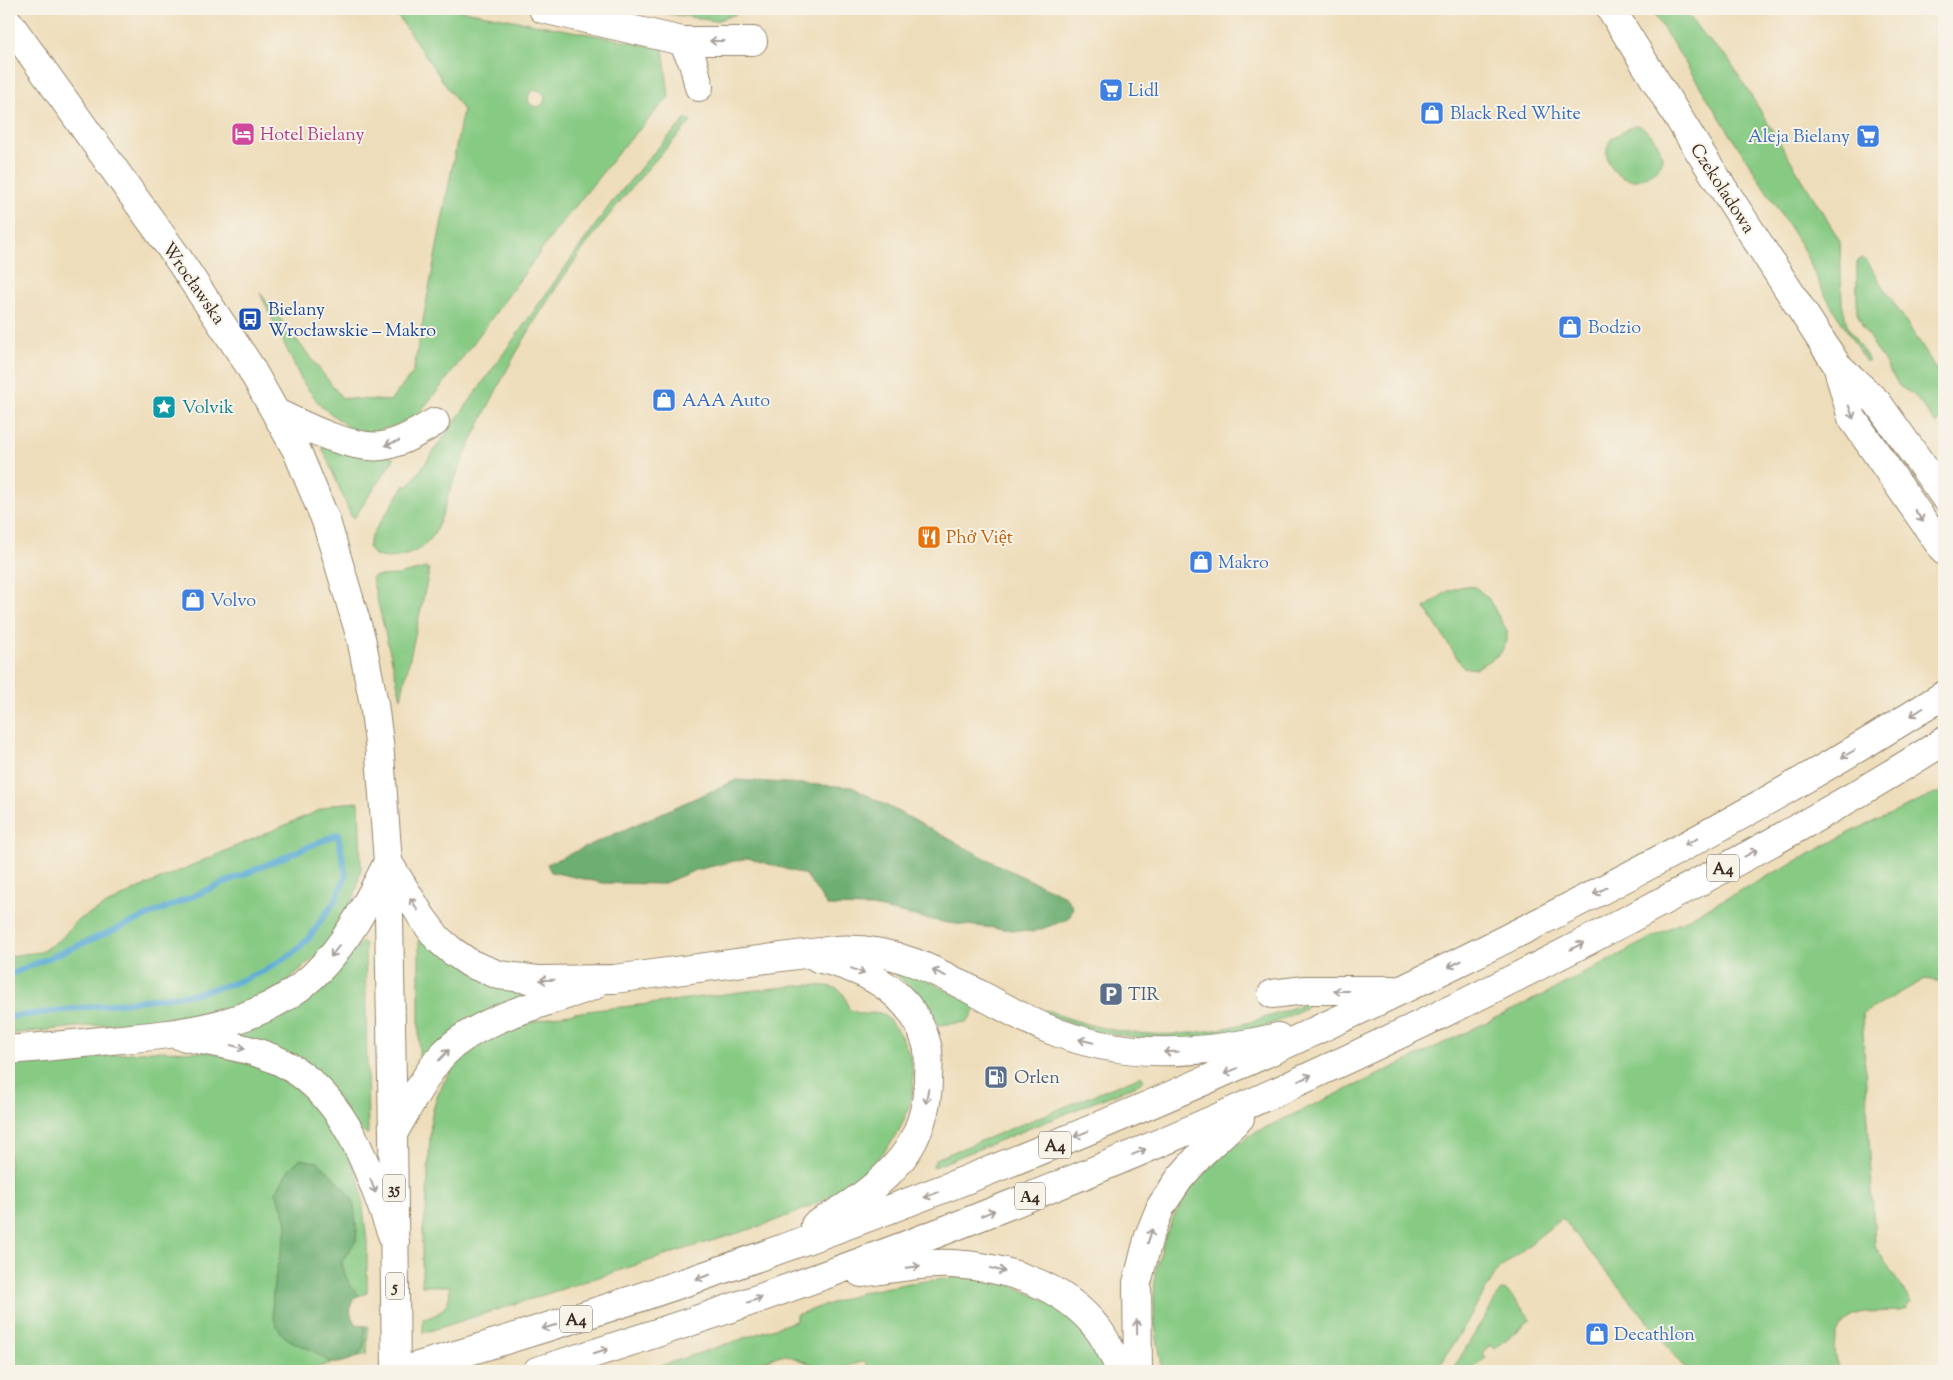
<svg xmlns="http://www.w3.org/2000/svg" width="1953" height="1380" font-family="'Sorts Mill Goudy',serif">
  <rect width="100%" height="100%" fill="#f7f3e8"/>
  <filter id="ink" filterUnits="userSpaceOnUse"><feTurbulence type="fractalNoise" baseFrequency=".02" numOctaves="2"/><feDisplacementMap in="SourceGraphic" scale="10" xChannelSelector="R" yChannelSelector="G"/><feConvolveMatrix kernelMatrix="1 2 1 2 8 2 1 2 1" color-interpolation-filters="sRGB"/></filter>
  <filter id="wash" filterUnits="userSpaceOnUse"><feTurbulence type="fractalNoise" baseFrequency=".0096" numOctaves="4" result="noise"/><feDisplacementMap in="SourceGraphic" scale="20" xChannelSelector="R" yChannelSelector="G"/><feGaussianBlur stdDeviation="1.12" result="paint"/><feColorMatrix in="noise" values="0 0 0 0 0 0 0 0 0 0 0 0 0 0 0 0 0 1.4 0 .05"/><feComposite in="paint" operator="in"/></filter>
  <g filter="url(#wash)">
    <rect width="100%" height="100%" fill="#eeddba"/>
    <path fill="#87ca84" stroke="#617a51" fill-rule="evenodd" d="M 393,9 L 454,9 L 663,48 L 669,97 L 618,153 L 554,233 L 444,383 L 419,413 L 395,426 L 370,432 L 349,428 L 321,406 L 302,381 L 260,293 L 342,398 L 390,401 L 413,373 L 463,110 ZM 534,90 L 541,91 L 545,96 L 544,103 L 539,107 L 532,106 L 528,101 L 529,94 Z
      M 640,9 L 744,9 L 736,14 L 715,21 Z
      M 1651,9 L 1684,9 L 1704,36 L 1728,58 L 1840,241 L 1842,304 L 1848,328 L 1869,360 L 1866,362 L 1825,295 L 1802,247 Z
      M 687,118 L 691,122 C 613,202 546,292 496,391 C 480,423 464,455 451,488 C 444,506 441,528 427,543 C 415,555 390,562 374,555 L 368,547 L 372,535 L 405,485 L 408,487 L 609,206 L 654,152 Z
      M 1637,125 C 1652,130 1673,158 1655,171 C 1649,175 1642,180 1634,180 C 1615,180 1600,158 1610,141 C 1612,137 1618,134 1623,132 C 1627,129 1631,126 1637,125 Z
      M 1862,258 L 1867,261 L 1944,381 L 1944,417 L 1936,424 L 1914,395 L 1899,386 L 1863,327 L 1857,313 L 1857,262 Z
      M 322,447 L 392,456 L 394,459 L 354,518 L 351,516 Z
      M 426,568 L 429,569 L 429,572 L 401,698 L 372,578 L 375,576 L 398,575 Z
      M 1463,586 L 1475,587 L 1488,598 L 1507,631 L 1507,641 L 1500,654 L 1475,669 L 1463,667 L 1425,608 L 1446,592 Z
      M 1944,790 L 1944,982 L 1925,979 L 1862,1014 L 1875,1246 L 1911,1302 L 1905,1309 L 1900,1311 C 1887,1312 1873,1310 1860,1314 C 1835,1320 1827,1351 1841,1371 L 1688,1371 L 1562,1218 L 1498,1270 L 1437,1371 L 1163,1371 L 1155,1327 L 1154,1301 L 1155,1272 L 1164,1241 L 1173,1218 L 1194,1184 L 1221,1156 L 1238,1143 L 1258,1131 L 1365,1081 L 1547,993 L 1855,830 Z
      M 359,802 L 361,870 L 355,894 L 344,919 L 326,948 L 278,988 L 236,1005 L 196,1015 L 9,1034 L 9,956 L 41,952 L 62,938 L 76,921 L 137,889 L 334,804 Z
      M 419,938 L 422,938 L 534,991 L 419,1063 Z
      M 362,942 L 365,944 L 368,1134 L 366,1134 L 232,1032 C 275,1026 311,999 340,969 C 348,961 353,949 362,942 Z
      M 889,967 L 921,977 L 977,1006 L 967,1022 L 938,1025 C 925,1002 910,984 888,969 Z
      M 808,985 C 821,986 839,984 845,997 C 847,1001 847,1005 849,1009 C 854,1011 859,1014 863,1014 C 870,1015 875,1010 882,1014 C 886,1016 889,1020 892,1024 C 907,1042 915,1064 913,1087 C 909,1127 882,1159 851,1182 C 803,1218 735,1233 679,1251 C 594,1279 509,1306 423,1333 L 423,1319 C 439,1316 453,1304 449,1286 L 422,1286 L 422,1236 L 426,1212 L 431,1119 C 450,1015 575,1013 658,1003 C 708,996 758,989 808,985 Z
      M 1305,1003 L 1307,1004 L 1305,1008 L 1274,1023 L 1249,1031 L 1172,1042 L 1088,1031 L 1042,1012 C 1047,1008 1054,1013 1059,1015 C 1081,1023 1103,1029 1126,1032 C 1190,1040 1246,1027 1305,1003 Z
      M 151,1051 L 211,1052 L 281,1075 L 308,1094 L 334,1124 L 360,1181 L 367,1242 L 367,1293 L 355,1297 C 347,1310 349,1328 368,1326 L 367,1354 L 302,1371 L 9,1371 L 9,1065 Z
      M 1141,1076 L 1144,1080 L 1139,1084 L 934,1167 L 933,1165 L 936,1159 Z
      M 986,1274 L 1072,1312 L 1112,1371 L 869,1371 L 866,1361 L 830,1371 L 786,1355 L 780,1355 L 740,1371 L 645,1371 L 796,1321 L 796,1315 L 864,1292 L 909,1283 Z
      M 1501,1290 L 1507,1291 L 1531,1319 L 1495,1349 L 1491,1345 L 1482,1353 L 1486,1358 L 1469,1371 L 1452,1371 Z"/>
    <path fill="#6dae72" stroke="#546c48" d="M 736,780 L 852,787 L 1000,866 L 1065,896 L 1073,907 L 1069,919 L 1033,932 L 947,923 L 873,907 L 827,906 L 806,875 L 748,858 L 696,870 L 662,884 L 603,883 L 551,872 L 547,864 Z
      M 300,1159 L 318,1162 L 337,1180 L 353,1200 L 357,1230 L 356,1241 L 342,1261 C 344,1274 348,1285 359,1295 C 347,1302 348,1314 356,1324 L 365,1326 C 365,1339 366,1354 352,1359 C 326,1369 330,1360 311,1350 C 302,1345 293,1344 284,1336 C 262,1317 277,1268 283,1244 C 284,1238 287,1231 287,1225 C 286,1215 279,1202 276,1192 L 289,1169 Z"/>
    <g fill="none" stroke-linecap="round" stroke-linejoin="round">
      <path stroke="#5cacd6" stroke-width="6" d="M 9,975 L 338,834 L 346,875 L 336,899 L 309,938 L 293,953 L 266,970 L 232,984 L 193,994 L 9,1017"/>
    </g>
  </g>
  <g filter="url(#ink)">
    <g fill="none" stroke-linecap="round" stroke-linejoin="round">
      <g stroke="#94846c" stroke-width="30">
        <path id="secondary" d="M 543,9 L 682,41 L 753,41
          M 1611,9 L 1701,154 L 1837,365 L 1877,402 L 1944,496
          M 9,23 L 177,257 L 249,365 L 297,451 L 326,521 L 361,638 L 374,704 L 379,742 L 388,862 L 393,1134
          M 682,41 L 693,62 L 699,87
          M 1837,365 L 1852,418 L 1944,551
          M 277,413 C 304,426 357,453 387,445 C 404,441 420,431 435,422"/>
      </g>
      <g stroke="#94846c" stroke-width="30">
        <path id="primary" d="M 393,1134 L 396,1371"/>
      </g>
      <g stroke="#94846c" stroke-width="30">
        <path id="highway" d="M 388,862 L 423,919 L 438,939 L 452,951 L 471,964 L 499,975 L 538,980 L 614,979 L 835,950 C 915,944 977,999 1046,1028 C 1120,1060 1201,1055 1278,1037
          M 1272,994 L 1305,990 L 1393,990
          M 181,1036 C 215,1043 250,1047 281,1062 C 350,1097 369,1175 395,1242
          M 9,1050 C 43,1047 77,1044 111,1040 C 179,1034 261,1026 313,976 C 346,945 368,902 388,862
          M 393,1134 C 407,1109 421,1082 439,1059 C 472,1019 546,1003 593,986
          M 815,1225 C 847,1208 880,1186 902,1158 C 919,1137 928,1106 928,1079 C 928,1068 930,1056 927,1045 C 913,993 867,969 818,958
          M 861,1273 C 887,1269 925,1262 952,1264 C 1005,1267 1063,1284 1097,1328 C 1107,1340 1114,1357 1121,1371
          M 401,1371 C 764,1267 1114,1132 1453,965 C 1621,883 1786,795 1944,695
          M 537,1371 C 916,1255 1283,1102 1633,917 C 1738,861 1844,805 1944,741
          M 1138,1371 L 1137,1283 L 1149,1236 L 1161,1206 L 1180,1178 L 1202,1153 L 1240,1118"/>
      </g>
      <use href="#secondary" stroke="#fff" stroke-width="28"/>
      <use href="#primary" stroke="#fff" stroke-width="28"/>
      <use href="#highway" stroke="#fff" stroke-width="28"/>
    </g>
    <defs><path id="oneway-shaft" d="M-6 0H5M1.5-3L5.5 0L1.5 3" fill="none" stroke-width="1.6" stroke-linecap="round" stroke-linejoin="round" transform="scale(1.25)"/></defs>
    <g stroke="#a79f9a">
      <use href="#oneway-shaft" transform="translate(717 41) rotate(180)"/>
      <use href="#oneway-shaft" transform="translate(1851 412) rotate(71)"/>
      <use href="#oneway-shaft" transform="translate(392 443) rotate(161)"/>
      <use href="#oneway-shaft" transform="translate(1919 516) rotate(55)"/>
      <use href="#oneway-shaft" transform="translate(1917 712) rotate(148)"/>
      <use href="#oneway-shaft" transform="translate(1848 754) rotate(150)"/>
      <use href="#oneway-shaft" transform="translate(1691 842) rotate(151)"/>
      <use href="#oneway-shaft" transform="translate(1751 853) rotate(-29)"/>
      <use href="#oneway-shaft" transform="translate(1600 891) rotate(153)"/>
      <use href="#oneway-shaft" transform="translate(414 904) rotate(-120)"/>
      <use href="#oneway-shaft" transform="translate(1577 946) rotate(-28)"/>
      <use href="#oneway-shaft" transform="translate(335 951) rotate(127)"/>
      <use href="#oneway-shaft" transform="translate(1455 964) rotate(154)"/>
      <use href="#oneway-shaft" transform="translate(858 971) rotate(22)"/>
      <use href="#oneway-shaft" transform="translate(939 973) rotate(-156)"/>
      <use href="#oneway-shaft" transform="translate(547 980) rotate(179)"/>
      <use href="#oneway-shaft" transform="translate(1341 991) rotate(180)"/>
      <use href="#oneway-shaft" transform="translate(1086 1041) rotate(-167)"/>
      <use href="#oneway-shaft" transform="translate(238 1047) rotate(15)"/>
      <use href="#oneway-shaft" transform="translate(1171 1052) rotate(179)"/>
      <use href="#oneway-shaft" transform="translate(444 1055) rotate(-46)"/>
      <use href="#oneway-shaft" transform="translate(1231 1071) rotate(157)"/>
      <use href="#oneway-shaft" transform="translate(1305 1078) rotate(-25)"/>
      <use href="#oneway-shaft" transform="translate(927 1096) rotate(100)"/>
      <use href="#oneway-shaft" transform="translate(1081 1134) rotate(157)"/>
      <use href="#oneway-shaft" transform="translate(1139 1152) rotate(-23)"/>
      <use href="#oneway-shaft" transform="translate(373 1186) rotate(69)"/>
      <use href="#oneway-shaft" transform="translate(931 1195) rotate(159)"/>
      <use href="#oneway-shaft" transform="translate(988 1213) rotate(-22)"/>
      <use href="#oneway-shaft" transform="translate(1150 1236) rotate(-72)"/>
      <use href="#oneway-shaft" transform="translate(913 1267) rotate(-5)"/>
      <use href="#oneway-shaft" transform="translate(998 1270) rotate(16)"/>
      <use href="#oneway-shaft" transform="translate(703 1277) rotate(162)"/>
      <use href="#oneway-shaft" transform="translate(755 1300) rotate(-19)"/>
      <use href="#oneway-shaft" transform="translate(549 1327) rotate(163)"/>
      <use href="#oneway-shaft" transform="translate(1137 1327) rotate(-91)"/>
      <use href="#oneway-shaft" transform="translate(601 1351) rotate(-18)"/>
    </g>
  </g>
  <defs>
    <g id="supermarket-square" transform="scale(1.25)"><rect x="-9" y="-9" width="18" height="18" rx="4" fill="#3f7fe0" stroke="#f7f3e8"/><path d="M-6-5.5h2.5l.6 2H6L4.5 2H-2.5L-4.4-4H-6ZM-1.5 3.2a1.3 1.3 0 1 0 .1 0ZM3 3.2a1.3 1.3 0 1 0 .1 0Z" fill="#fff"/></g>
    <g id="shop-square" transform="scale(1.25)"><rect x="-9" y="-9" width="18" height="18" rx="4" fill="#3f7fe0" stroke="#f7f3e8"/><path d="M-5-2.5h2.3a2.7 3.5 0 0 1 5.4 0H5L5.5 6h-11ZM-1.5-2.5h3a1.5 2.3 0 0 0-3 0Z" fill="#fff"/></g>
    <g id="hotel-square" transform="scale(1.25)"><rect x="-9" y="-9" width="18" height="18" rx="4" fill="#d1479c" stroke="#f7f3e8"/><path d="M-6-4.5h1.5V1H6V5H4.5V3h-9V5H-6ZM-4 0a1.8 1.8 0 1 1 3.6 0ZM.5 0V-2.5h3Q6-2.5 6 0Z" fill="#fff"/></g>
    <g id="bus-square" transform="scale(1.25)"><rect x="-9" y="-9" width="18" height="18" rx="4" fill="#1a4fb4" stroke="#f7f3e8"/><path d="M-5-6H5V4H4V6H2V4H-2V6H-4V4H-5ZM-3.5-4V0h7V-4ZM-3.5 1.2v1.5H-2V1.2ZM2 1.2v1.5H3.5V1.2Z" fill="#fff"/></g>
    <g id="sight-square" transform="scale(1.25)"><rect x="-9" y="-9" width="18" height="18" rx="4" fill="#0f9aa8" stroke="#f7f3e8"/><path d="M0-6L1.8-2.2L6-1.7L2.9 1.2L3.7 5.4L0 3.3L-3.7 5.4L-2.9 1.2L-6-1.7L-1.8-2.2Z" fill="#fff"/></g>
    <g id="restaurant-square" transform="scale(1.25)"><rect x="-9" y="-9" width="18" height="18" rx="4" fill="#e8710a" stroke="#f7f3e8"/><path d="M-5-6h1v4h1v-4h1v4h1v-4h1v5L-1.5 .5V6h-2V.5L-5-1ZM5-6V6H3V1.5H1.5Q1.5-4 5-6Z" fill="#fff"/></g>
    <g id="parking-square" transform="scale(1.25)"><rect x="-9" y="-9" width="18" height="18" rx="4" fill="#5c6f8a" stroke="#f7f3e8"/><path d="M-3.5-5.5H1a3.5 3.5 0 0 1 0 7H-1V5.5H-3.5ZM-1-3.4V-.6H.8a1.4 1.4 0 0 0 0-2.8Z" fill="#fff"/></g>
    <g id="fuel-square" transform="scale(1.25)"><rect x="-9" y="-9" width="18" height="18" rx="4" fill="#5c6f8a" stroke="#f7f3e8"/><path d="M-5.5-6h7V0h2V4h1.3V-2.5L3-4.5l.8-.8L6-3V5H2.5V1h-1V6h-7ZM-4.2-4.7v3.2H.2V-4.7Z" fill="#fff"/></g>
  </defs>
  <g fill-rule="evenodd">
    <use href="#supermarket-square" x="1111" y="90"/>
    <use href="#shop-square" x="1432" y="113"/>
    <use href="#hotel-square" x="243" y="134"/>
    <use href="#supermarket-square" x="1868" y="136"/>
    <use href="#bus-square" x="250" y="319"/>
    <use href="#shop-square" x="1570" y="327"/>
    <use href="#shop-square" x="664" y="400"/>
    <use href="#sight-square" x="164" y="407"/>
    <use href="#restaurant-square" x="929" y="537"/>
    <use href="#shop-square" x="1201" y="562"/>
    <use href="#shop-square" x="193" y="600"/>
    <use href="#parking-square" x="1111" y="994"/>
    <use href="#fuel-square" x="996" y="1077"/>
    <use href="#shop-square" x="1597" y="1334"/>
  </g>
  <g text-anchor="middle" stroke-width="4" stroke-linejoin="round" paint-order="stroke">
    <g fill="#f7f3e8" stroke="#73665b" stroke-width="1">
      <rect x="1707" y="854.5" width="32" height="27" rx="4"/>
      <rect x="1039" y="1131.5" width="32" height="27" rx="4"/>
      <rect x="383" y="1174.5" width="22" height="27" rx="4"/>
      <rect x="1015" y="1182.5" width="30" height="27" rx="4"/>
      <rect x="386" y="1272.5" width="18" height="27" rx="4"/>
      <rect x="560" y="1305.5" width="32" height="27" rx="4"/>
    </g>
    <g font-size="16" font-weight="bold" fill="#3b2a1e">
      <text x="1723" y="874">A4</text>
      <text x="1055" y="1151">A4</text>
      <text x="394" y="1194">35</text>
      <text x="1030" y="1202">А4</text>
      <text x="395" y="1292">5</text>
      <text x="576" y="1325">A4</text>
    </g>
    <g font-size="18" fill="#366cbe" stroke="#f7f3e8" text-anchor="start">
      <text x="1128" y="96">Lidl</text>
      <text x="1450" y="119">Black Red White</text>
      <text x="1850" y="142" text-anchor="end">Aleja Bielany</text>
      <text x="1588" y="333">Bodzio</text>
      <text x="682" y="406">AAA Auto</text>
      <text x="1218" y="568">Makro</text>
      <text x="210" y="606">Volvo</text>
      <text x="1614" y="1340">Decathlon</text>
    </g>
    <g font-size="18" fill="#b23c85" stroke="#f7f3e8" text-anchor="start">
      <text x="260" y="140">Hotel Bielany</text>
    </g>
    <g font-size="18" fill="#3b2a1e" stroke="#f7f3e8">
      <text transform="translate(1723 188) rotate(57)" y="6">Czekoladowa</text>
      <text transform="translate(194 283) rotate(55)" y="6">Wrocławska</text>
    </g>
    <g font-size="18" fill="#164399" stroke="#f7f3e8" text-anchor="start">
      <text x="268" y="315">Bielany<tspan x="268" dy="21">Wrocławskie – Makro</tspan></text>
    </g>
    <g font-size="18" fill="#0d838f" stroke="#f7f3e8" text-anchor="start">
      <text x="182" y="413">Volvik</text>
    </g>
    <g font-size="18" fill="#c56008" stroke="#f7f3e8" text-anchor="start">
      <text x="946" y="543">Phở Việt</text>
    </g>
    <g font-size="18" fill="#4e5e75" stroke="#f7f3e8" text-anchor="start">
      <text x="1128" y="1000">TIR</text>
      <text x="1014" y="1083">Orlen</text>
    </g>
  </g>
  <rect width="1953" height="1380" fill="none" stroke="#f7f3e8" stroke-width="30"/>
</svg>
